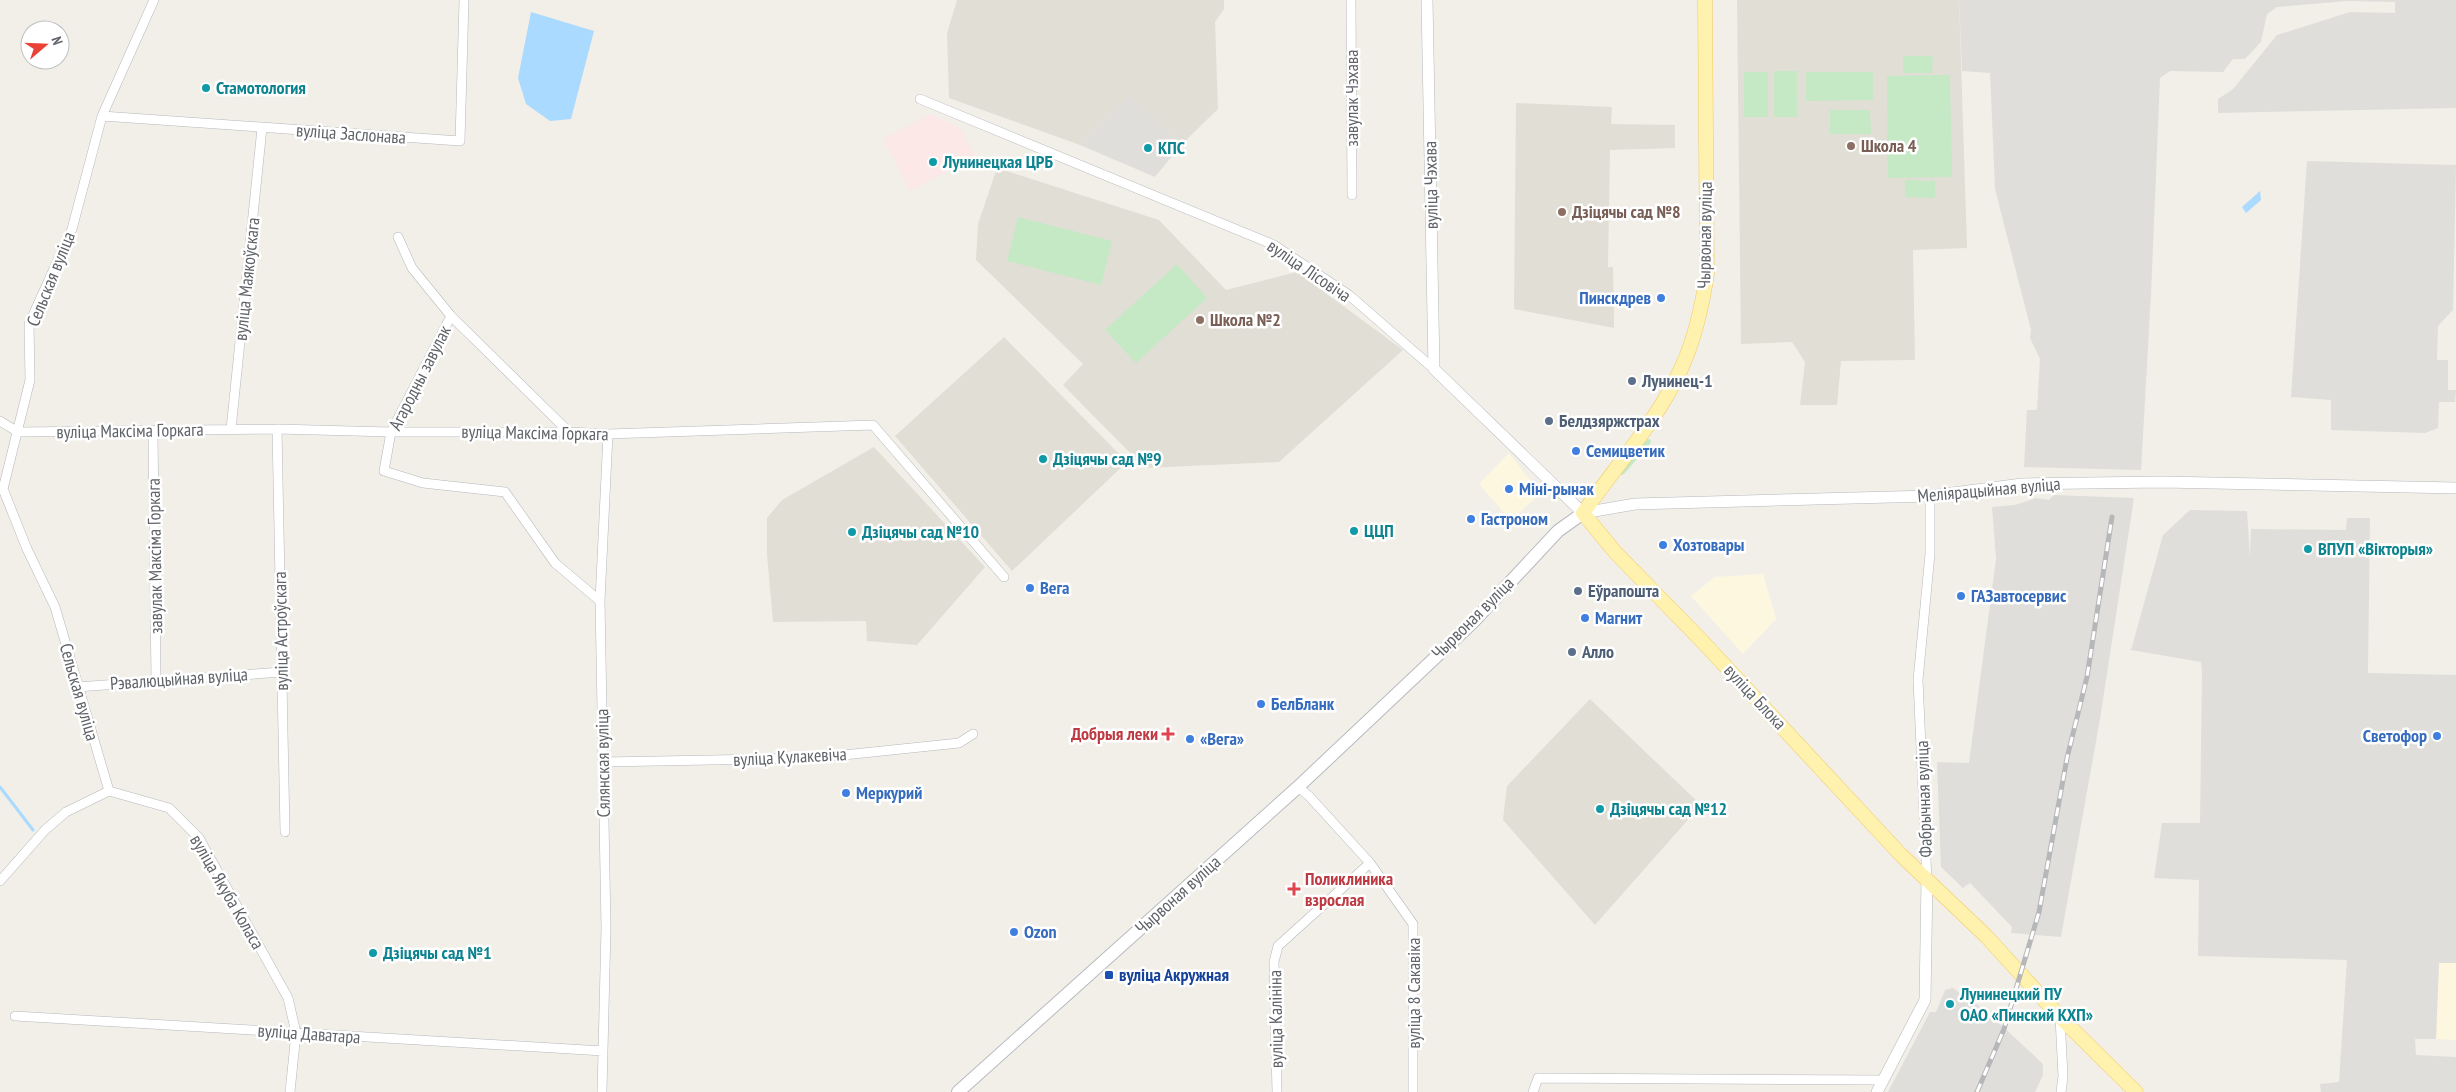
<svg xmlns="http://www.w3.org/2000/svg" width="2456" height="1092" font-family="'PT Sans Narrow',sans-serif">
  <rect width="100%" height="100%" fill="#f1efe8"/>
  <path fill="#fef7e0" d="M 1509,453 L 1540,493 L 1511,521 L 1479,484 Z
    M 1763,574 L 1776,619 L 1743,654 L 1691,596 L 1715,577 Z
    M 2439,963 L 2456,963 L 2456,1040 L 2436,1039 Z"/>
  <path fill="#e0deda" d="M 1959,0 L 2456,0 L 2456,108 L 2218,113 L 2218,99 L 2233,89 L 2277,35 L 2350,12 L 2395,13 L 2395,2 L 2347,1 L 2277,7 L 2267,14 L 2261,42 L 2245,59 L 2233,59 L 2223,72 L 2170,71 L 2160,78 L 2151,295 L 2141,470 L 2024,467 L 2027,410 L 2037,410 L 2040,359 L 2030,338 L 2031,330 L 1995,189 L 1990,73 L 1962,71 Z
    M 1129,94 L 1182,144 L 1155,177 L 1080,145 Z
    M 2307,161 L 2456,165 L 2453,310 L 2438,326 L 2437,360 L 2448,360 L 2448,390 L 2456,390 L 2455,402 L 2439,402 L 2438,428 L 2425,433 L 2331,430 L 2331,400 L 2291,397 Z
    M 2054,495 L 2134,498 L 2100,719 L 2061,937 L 2011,933 L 2012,927 L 1970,883 L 1963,888 L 1941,867 L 1937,762 L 1969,763 L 1996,559 L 1992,507 L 2015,505 L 2036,498 L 2049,500 Z
    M 2190,510 L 2247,511 L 2250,557 L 2251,529 L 2346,530 L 2347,518 L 2370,518 L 2368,673 L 2456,675 L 2456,963 L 2439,963 L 2436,1039 L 2415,1039 L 2416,1055 L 2456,1057 L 2456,1092 L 2321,1092 L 2320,1084 L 2339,1082 L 2347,960 L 2198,956 L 2199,880 L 2154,878 L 2162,823 L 2200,823 L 2202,671 L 2201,662 L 2131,650 L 2163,535 Z
    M 1953,988 L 1985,1010 L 2043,1064 L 2043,1075 L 2035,1092 L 1888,1092 L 1930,1012 L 1936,1012 L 1945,990 Z"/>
  <path fill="#e1ded6" d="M 957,0 L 1224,0 L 1224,9 L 1215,22 L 1218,109 L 1182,144 L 1129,95 L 1080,145 L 949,98 L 947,33 Z
    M 1737,0 L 1959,0 L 1967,248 L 1913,250 L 1915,360 L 1841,361 L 1837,405 L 1800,405 L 1805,362 L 1792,342 L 1741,344 Z
    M 1516,103 L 1612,107 L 1611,124 L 1675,125 L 1675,148 L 1610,150 L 1608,267 L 1613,267 L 1614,328 L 1514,309 Z
    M 997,168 L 1159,220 L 1226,290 L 1297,272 L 1403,350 L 1279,462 L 1145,468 L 1063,385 L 1083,364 L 976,260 L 978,224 Z
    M 1004,337 L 1127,462 L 1012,571 L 895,436 Z
    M 874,447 L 985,567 L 917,645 L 867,641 L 866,621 L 773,622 L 767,555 L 767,518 L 782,500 Z
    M 1590,699 L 1701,805 L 1595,925 L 1503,820 L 1507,786 Z"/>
  <path fill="#fce8e6" d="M 930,114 L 960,128 L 975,156 L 910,191 L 883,139 Z"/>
  <path fill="#c5e8c5" d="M 1903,56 L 1933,56 L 1932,73 L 1903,73 Z
    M 1774,71 L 1797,71 L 1797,117 L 1774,117 Z
    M 1744,72 L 1768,72 L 1768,117 L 1744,117 Z
    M 1806,72 L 1873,72 L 1873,100 L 1806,101 Z
    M 1950,75 L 1952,177 L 1888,178 L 1887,76 Z
    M 1830,110 L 1870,110 L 1871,134 L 1830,134 Z
    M 1905,180 L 1935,181 L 1935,198 L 1905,197 Z
    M 1018,217 L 1112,241 L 1101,285 L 1007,261 Z
    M 1177,264 L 1207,298 L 1136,363 L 1105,330 Z
    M 1648,439 L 1651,440 L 1650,444 L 1624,474 L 1621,475 L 1619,470 Z"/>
  <path fill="#aadaff" d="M 531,12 L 594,31 L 571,119 L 550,121 L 526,104 L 518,78 Z
    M 2260,191 L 2261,200 L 2246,213 L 2242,207 Z"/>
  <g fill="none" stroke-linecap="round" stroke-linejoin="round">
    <path stroke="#aadaff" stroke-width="3" d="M 0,787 L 33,830"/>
    <g stroke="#b5b8bc" stroke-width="10">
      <path id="minor" d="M 1351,0 L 1352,195
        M 920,99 L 1274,245 L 1349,295 L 1434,369
        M 102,116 L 460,141 L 464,0
        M 398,237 L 412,268 L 451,316 L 569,432
        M 451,316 L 391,432 L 384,471 L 423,483 L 505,492 L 555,563 L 600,601
        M 0,421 L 18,432 L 277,429 L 391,432 L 569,432 L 608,434 L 873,425 L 1004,577
        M 231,429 L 262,128
        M 277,429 L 285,832
        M 153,432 L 156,681
        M 77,687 L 282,672
        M 604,762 L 815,758 L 959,743 L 973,734
        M 1298,787 L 1309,796 L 1370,863 L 1413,924 L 1413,1092
        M 109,791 L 55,607 L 27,549 L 3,489 L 30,380 L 29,324 L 72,229 L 102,116 L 154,0
        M 0,881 L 45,830 L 66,812 L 109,791 L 169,808 L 199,838 L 288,998 L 296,1033 L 290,1092
        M 1927,881 L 1918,680 L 1930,554 L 1930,496
        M 15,1016 L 603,1051
        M 2060,1017 L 2063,1076 L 2061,1092
        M 602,1092 L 606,928 L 600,601 L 608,434
        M 1277,1092 L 1274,962 L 1278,946 L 1370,863
        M 1533,1092 L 1538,1078 L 1883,1080"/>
    </g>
    <g stroke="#b5b8bc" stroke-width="12">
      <path id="tertiary" d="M 1427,0 L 1434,369 L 1583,513 L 1635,504 L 1930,496 L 2022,484 L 2162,482 L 2456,488
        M 1877,1092 L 1925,1000 L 1927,881"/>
    </g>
    <g stroke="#b6babf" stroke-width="14">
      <path id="secondary" d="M 958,1092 L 1298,787 L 1473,622 L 1558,531 L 1583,513"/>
    </g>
    <g stroke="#f2c960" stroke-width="15">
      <path id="primary" d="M 1705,0 L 1707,274 C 1702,307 1695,339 1681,369 C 1657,421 1616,466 1583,513 L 1615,552 L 1702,641 L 1901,855 L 1986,936 L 2060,1017 L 2136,1092"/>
    </g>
    <use href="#minor" stroke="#fff" stroke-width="9"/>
    <use href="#tertiary" stroke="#fff" stroke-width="11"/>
    <use href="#secondary" stroke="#fff" stroke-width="12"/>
    <use href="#primary" stroke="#fff2af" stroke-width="14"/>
    <g stroke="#b6b7b8" stroke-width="5">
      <path id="rail" d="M 1977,1092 L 2004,1029 L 2039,912 L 2067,758 L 2087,677 L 2112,517"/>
    </g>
    <use href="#rail" stroke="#fff" stroke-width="3" stroke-dasharray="9" stroke-linecap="butt"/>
  </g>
  <g fill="#0f9aa8" stroke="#fff" stroke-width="2">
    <circle cx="206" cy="88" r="5"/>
    <circle cx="1148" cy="148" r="5"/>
    <circle cx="933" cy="162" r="5"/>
    <circle cx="1043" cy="459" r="5"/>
    <circle cx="1354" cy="531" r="5"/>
    <circle cx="852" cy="532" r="5"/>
    <circle cx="2308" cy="549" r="5"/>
    <circle cx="1600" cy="809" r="5"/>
    <circle cx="373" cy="953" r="5"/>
    <circle cx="1950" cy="1004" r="5"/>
  </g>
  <g fill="#8d6e63" stroke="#fff" stroke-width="2">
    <circle cx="1851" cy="146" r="5"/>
    <circle cx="1562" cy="212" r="5"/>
    <circle cx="1200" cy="320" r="5"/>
  </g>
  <g fill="#3f7fe0" stroke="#fff" stroke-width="2">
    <circle cx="1661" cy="298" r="5"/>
    <circle cx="1576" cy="451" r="5"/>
    <circle cx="1509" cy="489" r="5"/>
    <circle cx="1471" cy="519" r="5"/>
    <circle cx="1663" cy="545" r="5"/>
    <circle cx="1030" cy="588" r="5"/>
    <circle cx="1961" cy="596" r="5"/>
    <circle cx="1585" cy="618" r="5"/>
    <circle cx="1261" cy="704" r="5"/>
    <circle cx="2437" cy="736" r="5"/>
    <circle cx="1190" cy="739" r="5"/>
    <circle cx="846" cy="793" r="5"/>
    <circle cx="1014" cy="932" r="5"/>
  </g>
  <g fill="#5c6f8a" stroke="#fff" stroke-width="2">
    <circle cx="1632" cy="381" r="5"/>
    <circle cx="1549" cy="421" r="5"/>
    <circle cx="1578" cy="591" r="5"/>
    <circle cx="1572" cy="652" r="5"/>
  </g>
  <g fill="#e0444e" stroke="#fff" stroke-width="2">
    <path d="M1165.5 726.5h5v5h5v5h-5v5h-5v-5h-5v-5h5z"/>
    <path d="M1291.5 881.5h5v5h5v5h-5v5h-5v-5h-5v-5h5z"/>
  </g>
  <rect fill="#1a4fb4" stroke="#fff" stroke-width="2" x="1104" y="970" width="10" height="10" rx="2.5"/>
  <g text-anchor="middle" stroke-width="5" stroke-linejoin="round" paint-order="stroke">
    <g font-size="18" font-weight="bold" fill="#0d838f" stroke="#fff" text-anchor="start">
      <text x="216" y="94">Стамотология</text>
      <text x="1158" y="154">КПС</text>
      <text x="943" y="168">Лунинецкая ЦРБ</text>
      <text x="1053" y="465">Дзіцячы сад №9</text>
      <text x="1364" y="537">ЦЦП</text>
      <text x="862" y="538">Дзіцячы сад №10</text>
      <text x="2318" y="555">ВПУП «Вікторыя»</text>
      <text x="1610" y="815">Дзіцячы сад №12</text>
      <text x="383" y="959">Дзіцячы сад №1</text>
      <text x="1960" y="1000">Лунинецкий ПУ<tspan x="1960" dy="21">ОАО «Пинский КХП»</tspan></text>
    </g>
    <g font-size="18" fill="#5f6368" stroke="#fff">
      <text transform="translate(1352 98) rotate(-90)" y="6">завулак Чэхава</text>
      <text transform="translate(351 134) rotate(4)" y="6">вуліца Заслонава</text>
      <text transform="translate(1431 185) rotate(-91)" y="6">вуліца Чэхава</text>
      <text transform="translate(1705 235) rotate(-89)" y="6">Чырвоная вуліца</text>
      <text transform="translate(1309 271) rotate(34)" y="6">вуліца Лісовіча</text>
      <text transform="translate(51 279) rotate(-68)" y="6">Сельская вуліца</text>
      <text transform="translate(247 279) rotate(-84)" y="6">вуліца Маякоўскага</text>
      <text transform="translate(420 378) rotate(-63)" y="6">Агародны завулак</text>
      <text transform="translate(130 431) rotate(-1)" y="6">вуліца Максіма Горкага</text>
      <text transform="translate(535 433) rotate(1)" y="6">вуліца Максіма Горкага</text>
      <text transform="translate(1989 490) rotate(-5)" y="6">Меліярацыйная вуліца</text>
      <text transform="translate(155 556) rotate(-91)" y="6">завулак Максіма Горкага</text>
      <text transform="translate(1473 618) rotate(-45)" y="6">Чырвоная вуліца</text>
      <text transform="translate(281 631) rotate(-91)" y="6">вуліца Астроўскага</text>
      <text transform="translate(179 679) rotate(-4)" y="6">Рэвалюцыйная вуліца</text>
      <text transform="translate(79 692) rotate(74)" y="6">Сельская вуліца</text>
      <text transform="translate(1755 697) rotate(47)" y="6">вуліца Блока</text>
      <text transform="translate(790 757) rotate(-3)" y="6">вуліца Кулакевіча</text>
      <text transform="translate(603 763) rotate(-91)" y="6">Сялянская вуліца</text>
      <text transform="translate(1924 799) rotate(-92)" y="6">Фабрычная вуліца</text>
      <text transform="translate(227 892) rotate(60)" y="6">вуліца Якуба Коласа</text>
      <text transform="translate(1178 895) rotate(-42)" y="6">Чырвоная вуліца</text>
      <text transform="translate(1414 993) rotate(-90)" y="6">вуліца 8 Сакавіка</text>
      <text transform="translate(1276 1019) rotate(-91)" y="6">вуліца Калініна</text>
      <text transform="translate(309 1034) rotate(4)" y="6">вуліца Даватара</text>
    </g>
    <g font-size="18" font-weight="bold" fill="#785e54" stroke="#fff" text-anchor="start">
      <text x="1861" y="152">Школа 4</text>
      <text x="1572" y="218">Дзіцячы сад №8</text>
      <text x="1210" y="326">Школа №2</text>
    </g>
    <g font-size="18" font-weight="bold" fill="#366cbe" stroke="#fff" text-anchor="start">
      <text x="1651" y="304" text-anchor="end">Пинскдрев</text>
      <text x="1586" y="457">Семицветик</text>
      <text x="1519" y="495">Міні-рынак</text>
      <text x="1481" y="525">Гастроном</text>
      <text x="1673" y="551">Хозтовары</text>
      <text x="1040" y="594">Вега</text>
      <text x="1971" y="602">ГАЗавтосервис</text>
      <text x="1595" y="624">Магнит</text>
      <text x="1271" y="710">БелБланк</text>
      <text x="2427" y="742" text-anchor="end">Светофор</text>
      <text x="1200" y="745">«Вега»</text>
      <text x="856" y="799">Меркурий</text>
      <text x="1024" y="938">Ozon</text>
    </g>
    <g font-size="18" font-weight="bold" fill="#4e5e75" stroke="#fff" text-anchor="start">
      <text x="1642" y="387">Лунинец-1</text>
      <text x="1559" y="427">Белдзяржстрах</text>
      <text x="1588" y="597">Еўрапошта</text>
      <text x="1582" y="658">Алло</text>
    </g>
    <g font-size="18" font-weight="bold" fill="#be3a42" stroke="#fff" text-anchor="end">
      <text x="1158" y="740">Добрыя леки</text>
      <text x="1305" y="885" text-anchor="start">Поликлиника<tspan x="1305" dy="21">взрослая</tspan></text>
    </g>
    <g font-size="18" font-weight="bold" fill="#164399" stroke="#fff" text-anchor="start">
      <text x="1119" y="981">вуліца Акружная</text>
    </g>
  </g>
  <g transform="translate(45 45) rotate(71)"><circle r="24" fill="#ffffff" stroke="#bfc1c3"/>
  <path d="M0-4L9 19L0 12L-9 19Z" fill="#ea4335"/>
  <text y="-8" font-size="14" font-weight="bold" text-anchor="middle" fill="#5f6368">N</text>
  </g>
</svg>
